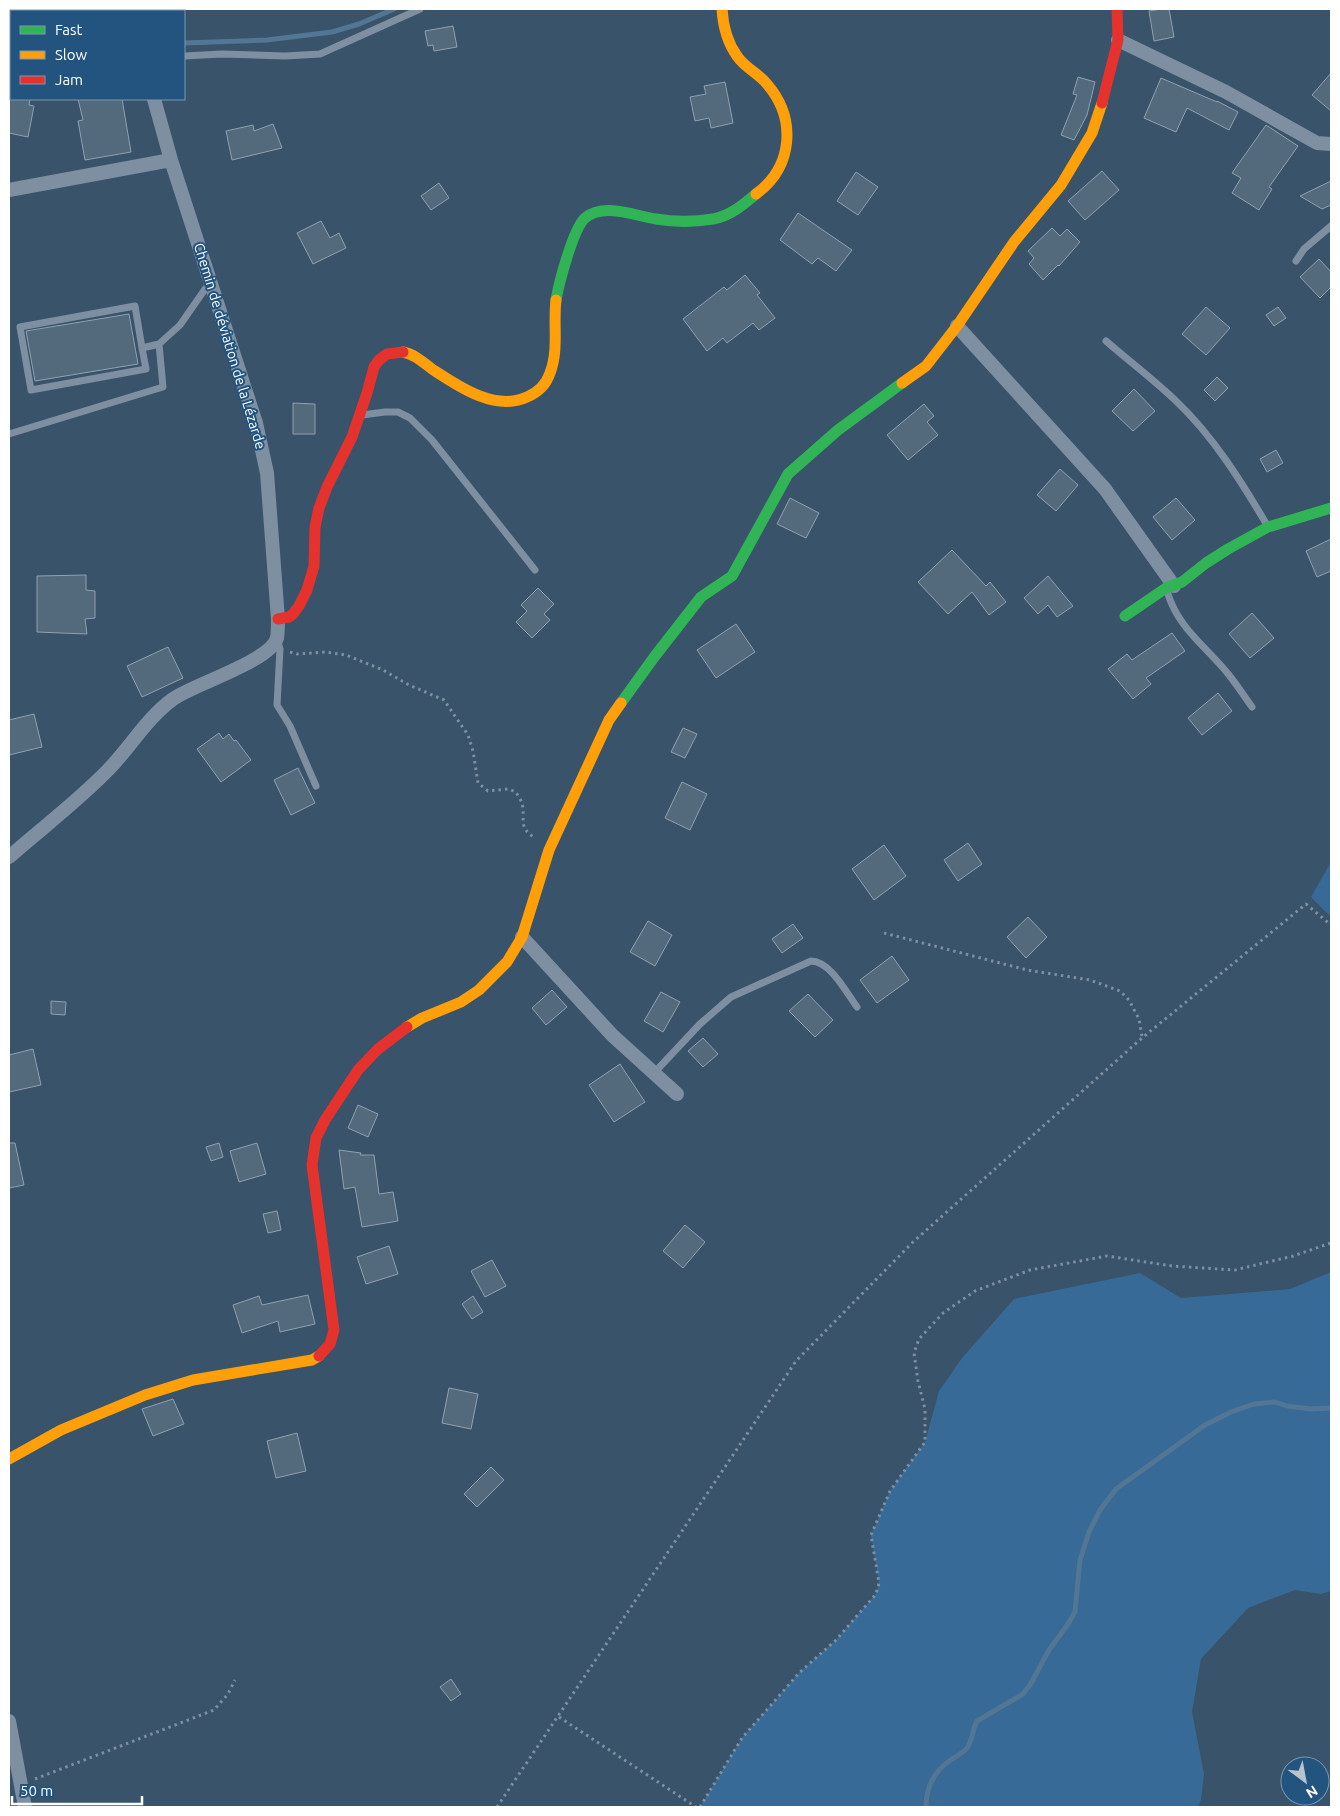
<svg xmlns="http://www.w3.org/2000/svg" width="1340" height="1816" font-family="Ubuntu,sans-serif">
  <rect width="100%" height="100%" fill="#38536a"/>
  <path fill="#376a96" d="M 9,9 L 110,9 L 109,11 L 19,11 Z
    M 1331,862 L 1331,917 L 1311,897 Z
    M 1331,1272 L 1331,1591 L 1321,1594 L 1295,1590 L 1248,1608 L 1201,1659 L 1192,1712 L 1204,1774 L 1201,1800 L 1198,1807 L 700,1807 L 742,1738 L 800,1672 L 836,1640 L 876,1594 L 879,1583 L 871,1535 L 890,1491 L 925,1442 L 939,1391 L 962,1358 L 1014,1299 L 1140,1273 L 1181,1298 L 1290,1289 Z"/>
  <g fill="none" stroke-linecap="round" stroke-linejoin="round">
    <path stroke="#537694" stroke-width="5" d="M 9,34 L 11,34
      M 184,43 L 267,40 L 332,32 L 359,24 L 394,9
      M 926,1807 C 926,1789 933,1773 948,1762 C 954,1757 962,1754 967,1748 C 973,1740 972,1730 977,1721 L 1023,1694 L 1030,1685 L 1049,1650 L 1068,1624 L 1075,1612 L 1080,1560 L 1089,1532 L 1100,1510 L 1116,1489 L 1205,1425 L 1231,1412 L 1254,1404 L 1275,1402 L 1287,1406 L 1311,1409 L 1331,1408"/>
  </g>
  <path fill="#53697c" stroke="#91a1af" d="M 1162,9 L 1169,9 L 1174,37 L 1154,41 L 1149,11 Z
    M 453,26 L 457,47 L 434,51 L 433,45 L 428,46 L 425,31 Z
    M 1331,73 L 1331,111 L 1312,95 Z
    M 1078,77 L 1095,82 L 1087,115 L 1074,140 L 1061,135 L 1077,95 L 1073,94 Z
    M 1161,78 L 1217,102 L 1217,101 L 1238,112 L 1229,130 L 1187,108 L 1176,132 L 1144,118 Z
    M 725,82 L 733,123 L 711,128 L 709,118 L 695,121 L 690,97 L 706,94 L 704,86 Z
    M 9,99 L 30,99 L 29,105 L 34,106 L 28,137 L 9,133 Z
    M 78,99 L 122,99 L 131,152 L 85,160 L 78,121 L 83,120 Z
    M 273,124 L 282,148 L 232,160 L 226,131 L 253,125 L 254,131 Z
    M 1266,125 L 1298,146 L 1269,187 L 1272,189 L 1259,210 L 1232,193 L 1241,178 L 1232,173 Z
    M 1102,171 L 1119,190 L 1085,220 L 1068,201 Z
    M 856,172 L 878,187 L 858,215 L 837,201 Z
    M 1331,181 L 1331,205 L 1322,209 L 1300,196 Z
    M 439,183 L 449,198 L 431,210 L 421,196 Z
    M 798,213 L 852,250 L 836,271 L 818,258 L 812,264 L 780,240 Z
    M 321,221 L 330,238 L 339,233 L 346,248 L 313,264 L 297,233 Z
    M 1052,228 L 1060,236 L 1067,229 L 1080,242 L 1059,266 L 1058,265 L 1043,280 L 1029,264 L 1034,258 L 1028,251 Z
    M 1319,259 L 1331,272 L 1331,287 L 1320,298 L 1300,277 Z
    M 745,275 L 760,293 L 757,295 L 775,318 L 759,330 L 753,323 L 727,343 L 723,338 L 707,351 L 683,319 L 724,287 L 727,290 Z
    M 1206,307 L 1230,328 L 1206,355 L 1182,334 Z
    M 1278,307 L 1286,318 L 1274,326 L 1266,315 Z
    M 129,314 L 138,364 L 35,381 L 26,331 Z
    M 1217,377 L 1228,388 L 1215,401 L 1204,390 Z
    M 1134,389 L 1155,411 L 1133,431 L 1112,411 Z
    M 293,403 L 315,404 L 315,434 L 293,434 Z
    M 924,404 L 934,416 L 927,422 L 938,435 L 908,460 L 887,435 Z
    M 1276,450 L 1283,463 L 1267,472 L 1260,459 Z
    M 1060,469 L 1078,485 L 1056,511 L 1037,495 Z
    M 790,498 L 819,513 L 806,538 L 777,524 Z
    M 1176,498 L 1195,520 L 1172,540 L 1153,517 Z
    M 1331,539 L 1331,571 L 1317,577 L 1306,551 Z
    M 952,550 L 986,586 L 990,582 L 1006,602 L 989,615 L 972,592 L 948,614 L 918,582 Z
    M 86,575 L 86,590 L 95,591 L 95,618 L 85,619 L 87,634 L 37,632 L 37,576 Z
    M 1048,576 L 1073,606 L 1057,617 L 1048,605 L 1038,614 L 1024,598 Z
    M 538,588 L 554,604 L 544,614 L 550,620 L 532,638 L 516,622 L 527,611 L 521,605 Z
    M 1252,613 L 1274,638 L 1250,658 L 1229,634 Z
    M 736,624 L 755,652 L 716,678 L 697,650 Z
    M 1172,633 L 1185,651 L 1146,678 L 1151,684 L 1133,699 L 1108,669 L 1127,654 L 1132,660 Z
    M 168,647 L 183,678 L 142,697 L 127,666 Z
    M 1218,693 L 1232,711 L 1202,735 L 1188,718 Z
    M 34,714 L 42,747 L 9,755 L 9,720 Z
    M 683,728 L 697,734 L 685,758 L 671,752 Z
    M 219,733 L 223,739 L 229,734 L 234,741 L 236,740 L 251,760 L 221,782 L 197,749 Z
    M 298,768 L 315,803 L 291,815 L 274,780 Z
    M 682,782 L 707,794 L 690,830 L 665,818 Z
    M 968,843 L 982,864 L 958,881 L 944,860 Z
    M 884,845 L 906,876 L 874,900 L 852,869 Z
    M 1028,917 L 1047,937 L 1026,958 L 1007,937 Z
    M 648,921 L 672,935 L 655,966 L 630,952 Z
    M 793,924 L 803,938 L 782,953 L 772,939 Z
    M 892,956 L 909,980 L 877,1003 L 860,980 Z
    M 552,990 L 567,1007 L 546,1025 L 532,1008 Z
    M 661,992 L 680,1002 L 663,1032 L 644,1021 Z
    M 808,994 L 833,1020 L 815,1037 L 789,1011 Z
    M 51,1001 L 66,1002 L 65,1015 L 51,1014 Z
    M 703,1038 L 718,1054 L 703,1067 L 688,1051 Z
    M 33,1049 L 41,1085 L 9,1092 L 9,1055 Z
    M 620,1064 L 645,1102 L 614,1122 L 589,1085 Z
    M 358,1105 L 378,1114 L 368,1137 L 348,1128 Z
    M 9,1143 L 15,1143 L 24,1185 L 9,1188 Z
    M 219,1143 L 223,1157 L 211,1161 L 206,1147 Z
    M 257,1143 L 266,1174 L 239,1182 L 230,1151 Z
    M 339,1150 L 361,1153 L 360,1155 L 374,1155 L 379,1194 L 393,1192 L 398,1221 L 362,1227 L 355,1187 L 344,1189 Z
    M 277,1211 L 281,1230 L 268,1233 L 263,1214 Z
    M 685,1225 L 705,1242 L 683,1268 L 663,1251 Z
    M 389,1246 L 398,1274 L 366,1284 L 357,1257 Z
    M 492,1260 L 506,1286 L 485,1297 L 471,1271 Z
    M 308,1295 L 315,1324 L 280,1332 L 278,1321 L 242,1333 L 233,1305 L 259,1296 L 262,1305 Z
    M 473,1296 L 483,1312 L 472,1319 L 462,1304 Z
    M 449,1388 L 478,1394 L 471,1429 L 442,1423 Z
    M 173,1399 L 184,1424 L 153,1436 L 142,1409 Z
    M 297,1433 L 306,1471 L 276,1478 L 267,1441 Z
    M 491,1467 L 504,1480 L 477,1507 L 464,1494 Z
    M 451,1679 L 461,1694 L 451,1701 L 440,1687 Z"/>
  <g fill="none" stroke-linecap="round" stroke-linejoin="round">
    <path stroke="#7d8fa0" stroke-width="3" stroke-dasharray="2.5 4" stroke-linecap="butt" d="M 290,652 L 297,654 L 325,652 L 346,655 L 383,670 L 409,685 L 444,700 L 468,735 L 473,751 L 478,783 L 488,791 L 508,789 L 516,792 C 518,796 521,800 522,803 C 526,819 517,827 535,838
      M 884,933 L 1027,970 L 1090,980 L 1120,991 L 1129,1000 L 1139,1019 L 1142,1037
      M 559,1717 L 696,1807
      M 35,1779 L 214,1710 L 228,1694 L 235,1680
      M 497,1807 L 796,1361 L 913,1242 L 1142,1038 L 1306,904 L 1331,925
      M 700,1807 L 742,1738 L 800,1672 L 836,1640 L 876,1594 L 879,1583 L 871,1535 L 890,1491 L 925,1442 L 925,1409 L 918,1381 L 914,1353 L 919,1339 L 943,1313 L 975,1291 L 1030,1270 L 1107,1256 L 1172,1266 L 1235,1270 L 1293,1256 L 1331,1243"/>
    <path stroke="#7d8fa0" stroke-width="7" d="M 184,56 L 222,54 L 285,56 L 320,54 L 420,9
      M 1296,261 L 1304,249 L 1331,226
      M 1106,341 C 1129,361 1154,380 1176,401 C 1213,436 1241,481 1267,525
      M 142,348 L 146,369 L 31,390 L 20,327 L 135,306 L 142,348 L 159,344
      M 362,415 L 385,412 L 398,412 L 410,418 L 432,440 L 535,570
      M 9,434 L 163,387 L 159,344 L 180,325 L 210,282
      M 1167,591 C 1178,629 1206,646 1229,675 C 1237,685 1244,696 1252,707
      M 277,639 L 280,649 L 277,705 L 290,726 L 316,786
      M 654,1073 L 700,1024 L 731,997 L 811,961 C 830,961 846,992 857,1007"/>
    <path stroke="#7d8fa0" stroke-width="14" d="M 120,9 L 121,11
      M 9,13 L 11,14
      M 1118,40 L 1226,92 L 1317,143 L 1331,144
      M 9,190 L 171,160
      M 957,326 L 1105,489 L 1174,586
      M 9,857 C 42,828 78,801 109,769 C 131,746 147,718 173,699 C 192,685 271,661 277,638 C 278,632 278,625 278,619 L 267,473 L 256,423 L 171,160 L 154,99
      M 522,937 L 612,1035 L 677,1094
      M 9,1721 L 25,1807"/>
    <path stroke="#30b455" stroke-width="11" d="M 556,300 C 559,283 573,229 585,218 C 604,202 635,216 656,219 C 674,222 695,222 713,219 C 730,216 743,205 756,194
      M 1125,616 L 1166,588 L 1182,582 L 1206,563 L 1228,549 L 1268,527 L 1331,508
      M 621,703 L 655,656 L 701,597 L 732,576 L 788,474 L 838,430 L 902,383"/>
    <path stroke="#ff9f0a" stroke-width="11" d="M 722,9 C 723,25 727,42 737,56 C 745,68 758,73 767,84 C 797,119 793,167 756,194
      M 403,352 C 414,354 423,362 432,369 C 458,386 495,412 527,397 C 539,392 546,385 550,373 C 559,350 553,324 556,300
      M 902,383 L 926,366 L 957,326 L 1014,242 L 1061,185 L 1092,133 L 1102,103
      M 407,1027 L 422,1018 L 461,1002 L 479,990 L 507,962 L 522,937 L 549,850 L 609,720 L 621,703
      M 9,1459 L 61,1430 L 145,1395 L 193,1380 L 312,1360 L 319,1356"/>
    <path stroke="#e5322d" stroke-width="11" d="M 1102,103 L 1118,40 L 1117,9
      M 278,619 L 289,617 L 293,614 L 299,606 L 307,590 L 314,566 L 315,527 L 319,508 L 327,487 L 352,437 L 367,393 L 374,367 L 379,360 L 387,354 L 403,352
      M 319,1356 L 330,1344 L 334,1330 L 312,1165 L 316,1138 L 325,1120 L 358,1070 L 378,1049 L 407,1027"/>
  </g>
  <g text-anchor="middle" stroke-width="4" stroke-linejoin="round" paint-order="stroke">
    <g font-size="14" fill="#fff" stroke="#23547f">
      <text transform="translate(230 346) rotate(73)" y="5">Chemin de déviation de la Lézarde</text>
    </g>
  </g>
  <rect width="1340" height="1816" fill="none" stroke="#ffffff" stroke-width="20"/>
  <rect x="10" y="10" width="175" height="90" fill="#23547f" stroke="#7b98b2"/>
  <rect x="20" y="26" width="25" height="8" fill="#30b455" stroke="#7b98b2"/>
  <text x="55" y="35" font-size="15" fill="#ffffff">Fast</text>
  <rect x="20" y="51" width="25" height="8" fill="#ff9f0a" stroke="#7b98b2"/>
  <text x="55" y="60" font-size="15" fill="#ffffff">Slow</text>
  <rect x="20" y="76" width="25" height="8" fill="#e5322d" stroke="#7b98b2"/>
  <text x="55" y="85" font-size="15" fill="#ffffff">Jam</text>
  <g transform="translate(1305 1781) rotate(148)"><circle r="24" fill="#23547f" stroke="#7b98b2"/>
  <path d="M0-4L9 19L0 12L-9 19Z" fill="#b9c3cb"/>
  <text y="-8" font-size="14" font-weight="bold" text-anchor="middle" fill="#ffffff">N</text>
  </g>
  <path d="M12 1796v8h130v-8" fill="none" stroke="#ffffff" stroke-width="2.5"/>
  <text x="20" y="1796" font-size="15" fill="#ffffff" stroke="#23547f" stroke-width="4" paint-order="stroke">50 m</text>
</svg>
